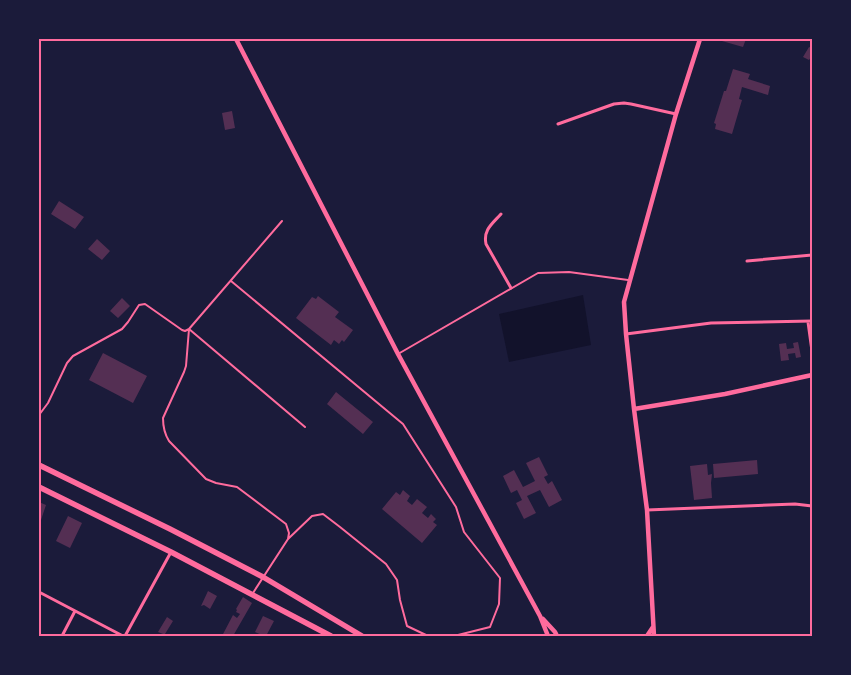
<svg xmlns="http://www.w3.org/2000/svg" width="851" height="675" font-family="'IBM Plex Sans',sans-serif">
  <rect width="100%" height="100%" fill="#1b1b3a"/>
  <path fill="#12122b" d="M 583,295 L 591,345 L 509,362 L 499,314 Z"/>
  <path fill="#542f53" d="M 715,39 L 746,39 L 743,47 Z
    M 809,47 L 812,48 L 812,58 L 811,57 L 809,60 L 803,57 Z
    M 733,69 L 750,74 L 748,79 L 770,86 L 768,95 L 742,87 L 739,99 L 742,100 L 732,134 L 715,129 L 716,124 L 714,123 L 724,91 L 726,91 Z
    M 232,111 L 235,128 L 225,130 L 222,113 Z
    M 59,201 L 84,217 L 75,229 L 51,214 Z
    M 97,239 L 110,251 L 102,260 L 88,249 Z
    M 318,296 L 339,312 L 335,317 L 353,330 L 344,342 L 342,340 L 339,344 L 334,340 L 331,345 L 296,318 L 312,297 L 316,299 Z
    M 122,298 L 130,306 L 118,318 L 110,311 Z
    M 798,342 L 801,357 L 796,358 L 795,353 L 788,354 L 789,360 L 781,361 L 779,344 L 786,343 L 787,349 L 794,348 L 793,343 Z
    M 103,353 L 147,376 L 133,403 L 89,380 Z
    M 336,392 L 373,422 L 363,434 L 327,404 Z
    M 539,457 L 548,475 L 544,477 L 548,484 L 552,481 L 562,500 L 549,507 L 540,490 L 527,496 L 536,513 L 524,519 L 516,503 L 522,500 L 517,490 L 511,493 L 503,476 L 514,470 L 523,487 L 535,481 L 526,463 Z
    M 757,460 L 758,474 L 714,478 L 713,464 Z
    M 707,464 L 708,475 L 712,474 L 711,483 L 712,498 L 694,500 L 690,466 Z
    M 403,490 L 410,496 L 407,501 L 412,505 L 417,499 L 427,507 L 422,513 L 428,518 L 431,514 L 436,519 L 433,522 L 437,525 L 422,543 L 382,509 L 396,492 L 400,495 Z
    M 39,502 L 46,505 L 39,526 Z
    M 68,516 L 82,523 L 70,548 L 56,541 Z
    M 208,591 L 217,596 L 210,609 L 204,605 L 201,606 Z
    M 243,597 L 252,603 L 233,636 L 222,636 L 233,615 L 237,618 L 240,614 L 236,612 L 237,610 L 236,609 Z
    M 263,616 L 274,621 L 266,636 L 264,636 L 255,632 Z
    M 167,617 L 173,621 L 165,634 L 163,634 L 158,632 Z"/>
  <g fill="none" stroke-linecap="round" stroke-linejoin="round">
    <path stroke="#ff6b9d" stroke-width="2" d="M 231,281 L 403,424 L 456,507 L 464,532 L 500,578 L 499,604 L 490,627 L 458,635 L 426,635 L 407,626 L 400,600 L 397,580 L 386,564 L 340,527 L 323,514 L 312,516 L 288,539 L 253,593
      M 398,354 L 538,273 L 569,272 L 628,280
      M 39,415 L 48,403 L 67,363 L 73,356 L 122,329 L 128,322 L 139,305 L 145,304 L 182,330 L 185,331 L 189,329 L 282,221
      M 288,539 L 289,533 L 286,524 L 237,487 L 216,483 L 206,479 L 169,441 C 164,433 163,427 163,418 L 184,372 L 186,366 L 189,329 L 305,427"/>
    <path stroke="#ff6b9d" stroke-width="3" d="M 558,124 L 614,104 L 624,103 L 631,104 L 676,114
      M 501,214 C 492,224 483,230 486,244 L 511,288
      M 747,261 L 812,255
      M 808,322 L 812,351
      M 626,334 L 711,323 L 812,321
      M 647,510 L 795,504 L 812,506
      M 39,592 L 123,636
      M 62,636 L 75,611
      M 125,636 L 171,552"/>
    <path stroke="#ff6b9d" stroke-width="4.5" d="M 236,39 L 398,354 L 540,616 L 548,636
      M 634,409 L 725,394 L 812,375
      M 543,619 L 555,632 L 557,636
      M 647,636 L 653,627
      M 654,636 L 647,510 L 634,409 L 626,334 L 624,302 L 676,114 L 700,39"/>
    <path stroke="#ff6b9d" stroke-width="5.5" d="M 39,465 L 170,529 L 263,577 L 362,636
      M 39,487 L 171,552 L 331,636"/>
  </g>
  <rect width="851" height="675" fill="none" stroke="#1b1b3a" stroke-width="80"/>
  <rect x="40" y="40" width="771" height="595" fill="none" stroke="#ff6b9d" stroke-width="2"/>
</svg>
